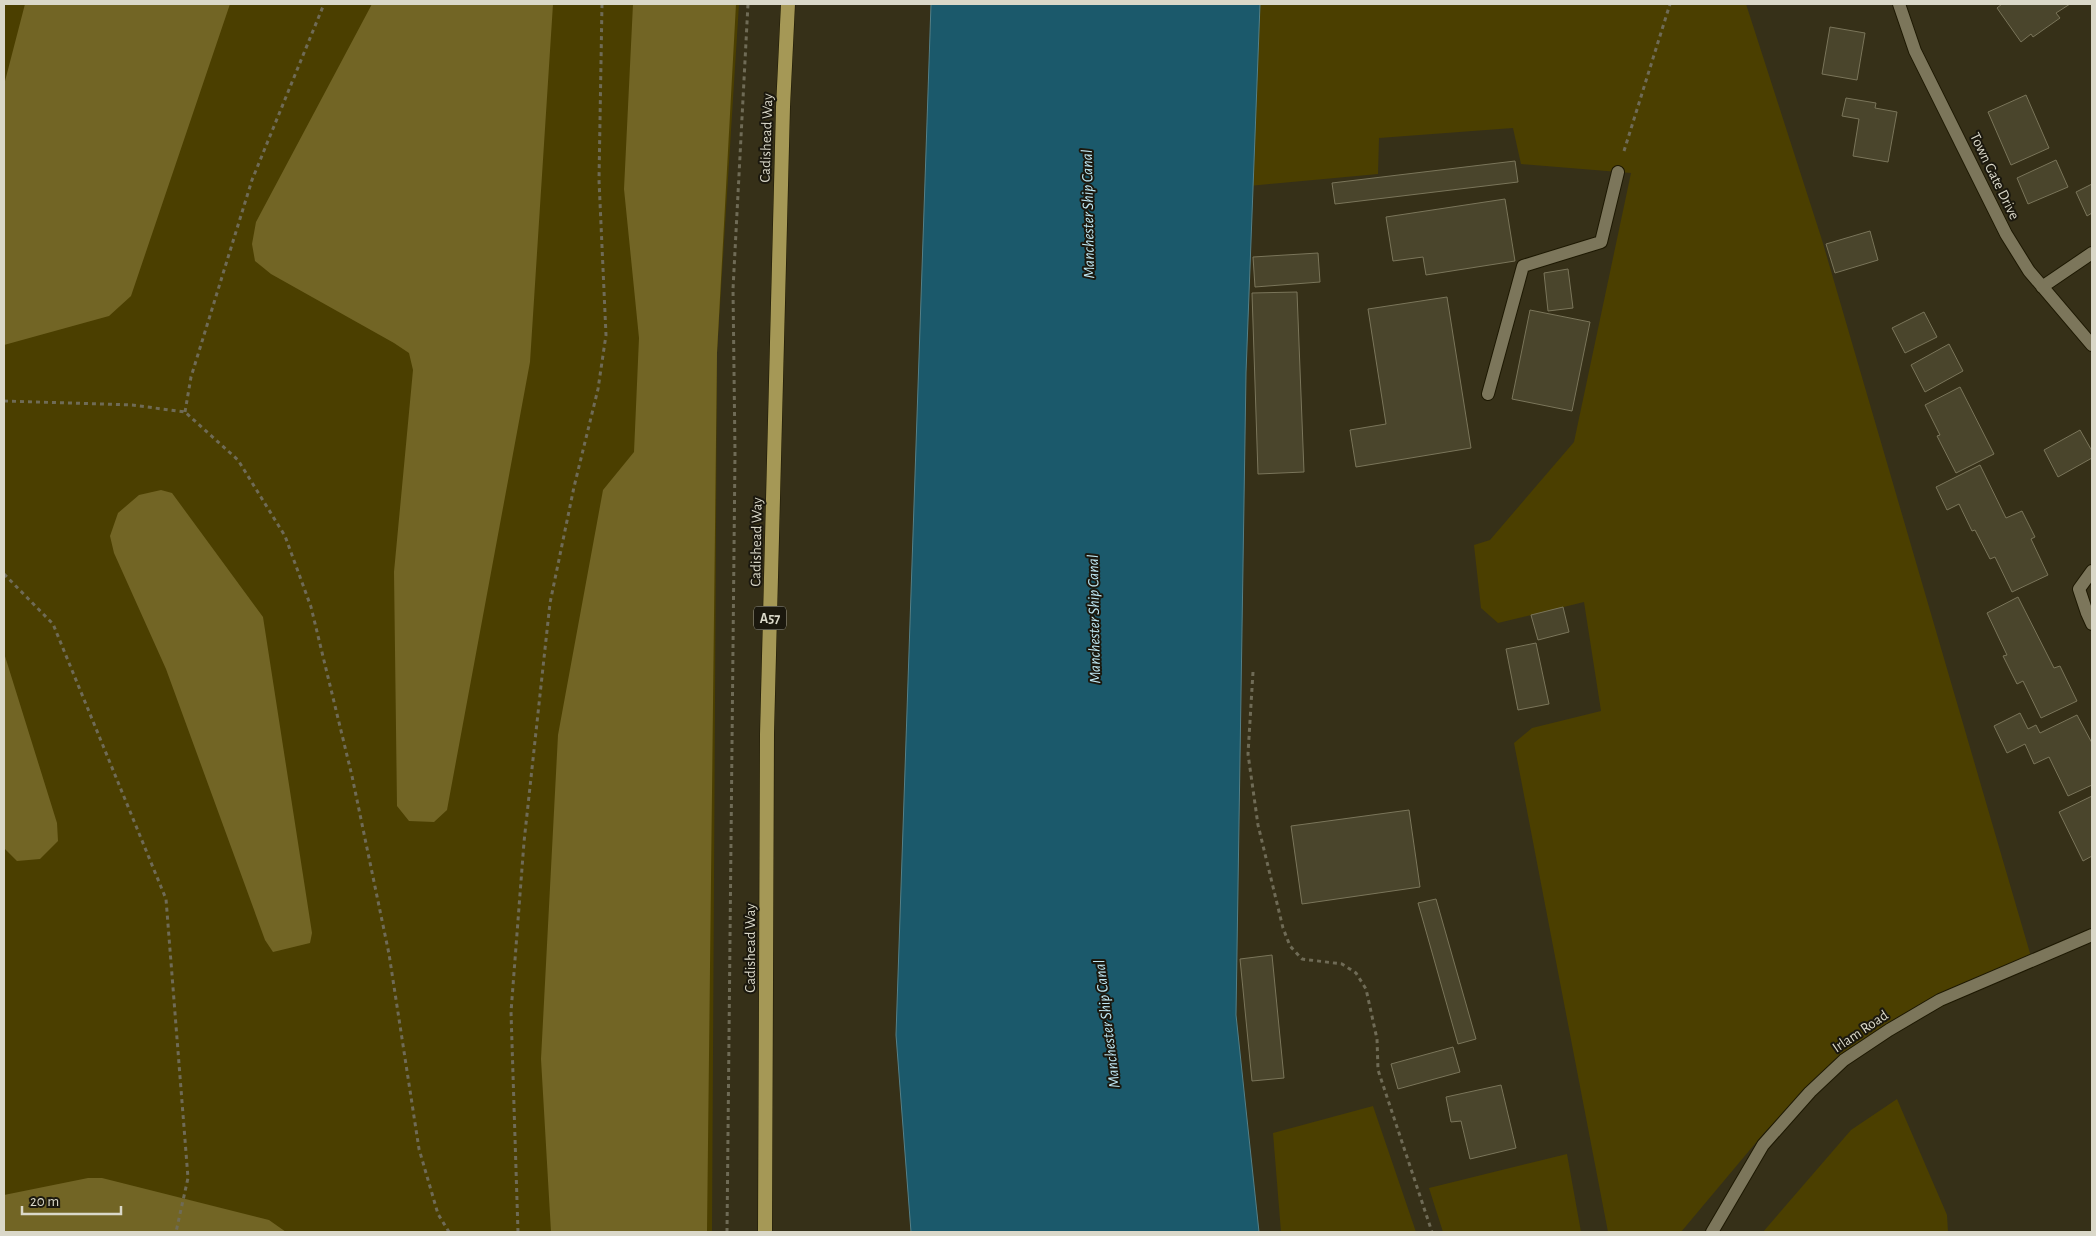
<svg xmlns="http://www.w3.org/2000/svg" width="2096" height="1236" font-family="'Alegreya Sans',sans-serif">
  <rect width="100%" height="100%" fill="#363018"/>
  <path fill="#4b3f00" d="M 4,4 L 739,4 L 717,353 L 712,1232 L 4,1232 Z
    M 1257,4 L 1746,4 L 1822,240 L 2034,967 L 1956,1000 L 1839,1057 L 1764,1133 L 1681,1232 L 1608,1232 L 1514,743 L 1532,728 L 1601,711 L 1584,602 L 1498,623 L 1481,608 L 1474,545 L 1490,540 L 1574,442 L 1631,173 L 1521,164 L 1513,128 L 1379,138 L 1378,174 L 1249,186 Z
    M 1897,1099 L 1947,1215 L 1948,1232 L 1763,1232 L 1851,1130 Z
    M 1373,1106 L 1416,1232 L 1281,1232 L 1273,1133 Z
    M 1567,1154 L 1581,1232 L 1443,1232 L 1429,1188 Z"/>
  <path fill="#726525" d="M 25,4 L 230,4 L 131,296 L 109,316 L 4,345 L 4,85 Z
    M 372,4 L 553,4 L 530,362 L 447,810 L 434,822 L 409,821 L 397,806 L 394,572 L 413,370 L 409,353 L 394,343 L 271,274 L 255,261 L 252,244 L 256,222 Z
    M 633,4 L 736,4 L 717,353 L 707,1232 L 551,1232 L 541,1059 L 558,735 L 603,490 L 634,452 L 639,338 L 624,189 Z
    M 161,490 L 172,493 L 263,617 L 312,933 L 310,943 L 273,952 L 265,940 L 166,669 L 114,553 L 110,536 L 118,513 L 139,495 Z
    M 4,653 L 57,823 L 58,841 L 40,859 L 17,861 L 4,848 Z
    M 88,1178 L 102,1178 L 269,1220 L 286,1232 L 4,1232 L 4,1195 Z"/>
  <path fill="#1b596b" stroke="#547f87" d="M 931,4 L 1260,4 L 1246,373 L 1236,1015 L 1259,1232 L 911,1232 L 896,1035 Z"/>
  <path fill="#4a452c" stroke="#7a755a" d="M 2002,4 L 2070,4 L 2056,13 L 2060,18 L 2033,37 L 2031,34 L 2021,42 L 1997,8 Z
    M 1830,27 L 1865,33 L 1857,80 L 1822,74 Z
    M 2026,95 L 2049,148 L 2011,165 L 1988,112 Z
    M 1846,98 L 1876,103 L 1875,108 L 1897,112 L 1888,162 L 1853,156 L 1859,119 L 1842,116 Z
    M 2056,160 L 2068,187 L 2028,204 L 2017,178 Z
    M 1515,161 L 1518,182 L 1335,204 L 1332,183 Z
    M 2092,184 L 2092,213 L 2087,216 L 2076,192 Z
    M 1505,199 L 1515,261 L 1426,275 L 1423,257 L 1393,261 L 1386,217 Z
    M 1870,231 L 1878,260 L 1835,273 L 1826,244 Z
    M 1318,253 L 1320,282 L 1255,287 L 1253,257 Z
    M 1568,269 L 1573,308 L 1548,311 L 1544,273 Z
    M 1297,292 L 1304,472 L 1258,474 L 1252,293 Z
    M 1447,297 L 1471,448 L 1356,467 L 1350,430 L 1386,424 L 1368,309 Z
    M 1530,310 L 1590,322 L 1572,411 L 1512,399 Z
    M 1924,312 L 1937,337 L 1905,353 L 1892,328 Z
    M 1949,344 L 1963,371 L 1925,392 L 1911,365 Z
    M 1960,387 L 1994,454 L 1956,473 L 1937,436 L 1940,435 L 1925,405 Z
    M 2080,430 L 2092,451 L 2092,458 L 2058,477 L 2044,450 Z
    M 1980,465 L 2006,518 L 2022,511 L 2035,537 L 2031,539 L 2048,575 L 2012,592 L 1995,557 L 1990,559 L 1975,530 L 1972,531 L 1959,504 L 1947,510 L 1936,487 Z
    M 2018,597 L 2054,668 L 2060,666 L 2077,701 L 2041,718 L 2023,681 L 2017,684 L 2003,656 L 2007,655 L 1987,613 Z
    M 1563,607 L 1569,632 L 1538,640 L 1531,615 Z
    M 1536,643 L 1549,704 L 1518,710 L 1506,649 Z
    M 2020,713 L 2028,729 L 2036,725 L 2040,733 L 2077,715 L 2092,743 L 2092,785 L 2068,796 L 2049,757 L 2034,764 L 2025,744 L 2007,753 L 1994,726 Z
    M 2092,796 L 2092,856 L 2083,861 L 2059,812 Z
    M 1409,810 L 1420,887 L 1302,904 L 1291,826 Z
    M 1436,899 L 1476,1039 L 1458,1044 L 1418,903 Z
    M 1272,955 L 1284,1078 L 1252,1081 L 1240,959 Z
    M 1453,1047 L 1460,1072 L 1398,1089 L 1391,1064 Z
    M 1501,1085 L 1516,1148 L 1470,1159 L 1461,1121 L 1451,1122 L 1446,1097 Z"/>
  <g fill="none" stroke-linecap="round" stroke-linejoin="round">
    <g stroke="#1d1802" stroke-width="14">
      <path id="service" d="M 1488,394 L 1523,266 L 1601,242 L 1618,172"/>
    </g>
    <g stroke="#1d1802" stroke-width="14">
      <path id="minor" d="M 1899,4 L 1915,51 L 2006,234 L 2029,271 L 2092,345
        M 2042,287 L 2092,253
        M 2092,571 L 2079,589 L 2087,613 L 2092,624
        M 1712,1232 L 1763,1145 L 1810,1092 L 1844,1060 L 1889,1030 L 1940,1000 L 2092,935"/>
    </g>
    <g stroke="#1d1802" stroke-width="15">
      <path id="trunk" d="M 765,1232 L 767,734 L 783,107 L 788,4"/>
    </g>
    <path stroke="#6f6b56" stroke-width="3" stroke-dasharray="4 4" stroke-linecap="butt" d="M 1624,151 L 1670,4
      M 4,401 L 132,405 L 185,412 L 238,460 L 285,536 L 311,607 L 352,776 L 389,954 L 419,1149 L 438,1214 L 449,1232
      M 185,412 L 191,377 L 252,180 L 324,4
      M 4,574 L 53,624 L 166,899 L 188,1178 L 176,1232
      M 1253,672 L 1248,754 L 1258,825 L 1283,928 L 1290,946 L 1302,959 L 1342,964 L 1356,973 L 1366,989 L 1377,1039 L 1378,1070 L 1432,1232
      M 518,1232 L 511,1012 L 524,842 L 550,603 L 574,487 L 598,389 L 606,335 L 599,180 L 602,4
      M 727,1232 L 735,453 L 733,289 L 748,4"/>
    <use href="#service" stroke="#7c765b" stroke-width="12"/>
    <use href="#minor" stroke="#7c765b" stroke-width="12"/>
    <use href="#trunk" stroke="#a59856" stroke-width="14"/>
  </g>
  <g text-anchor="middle" stroke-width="4" stroke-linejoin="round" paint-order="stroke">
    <rect fill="#1b180e" stroke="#a19e91" stroke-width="1" x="754" y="606.5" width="32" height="23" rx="4"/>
    <g font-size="14" font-weight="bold" fill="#dad8c9">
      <text x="770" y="623">A57</text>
    </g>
    <g font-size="15" fill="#dad8c9" stroke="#1b180e">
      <text transform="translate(766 138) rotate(-88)" y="5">Cadishead Way</text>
      <text transform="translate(1995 176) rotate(64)" y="5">Town Gate Drive</text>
      <text transform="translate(756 542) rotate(-89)" y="5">Cadishead Way</text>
      <text transform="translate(750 948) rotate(-90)" y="5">Cadishead Way</text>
      <text transform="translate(1860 1031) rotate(-34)" y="5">Irlam Road</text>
    </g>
    <g font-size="16" font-style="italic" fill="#c0e9f6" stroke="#1b180e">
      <text transform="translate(1087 214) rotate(-91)" y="6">Manchester Ship Canal</text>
      <text transform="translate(1093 619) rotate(-91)" y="6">Manchester Ship Canal</text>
      <text transform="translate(1106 1024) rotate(-97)" y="6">Manchester Ship Canal</text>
    </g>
  </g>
  <rect width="2096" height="1236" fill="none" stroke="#dad8c9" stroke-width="10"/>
  <path d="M22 1206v8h99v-8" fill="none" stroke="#dad8c9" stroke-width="2.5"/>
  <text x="30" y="1206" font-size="15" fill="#dad8c9" stroke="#1b180e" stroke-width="4" paint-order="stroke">20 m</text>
</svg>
